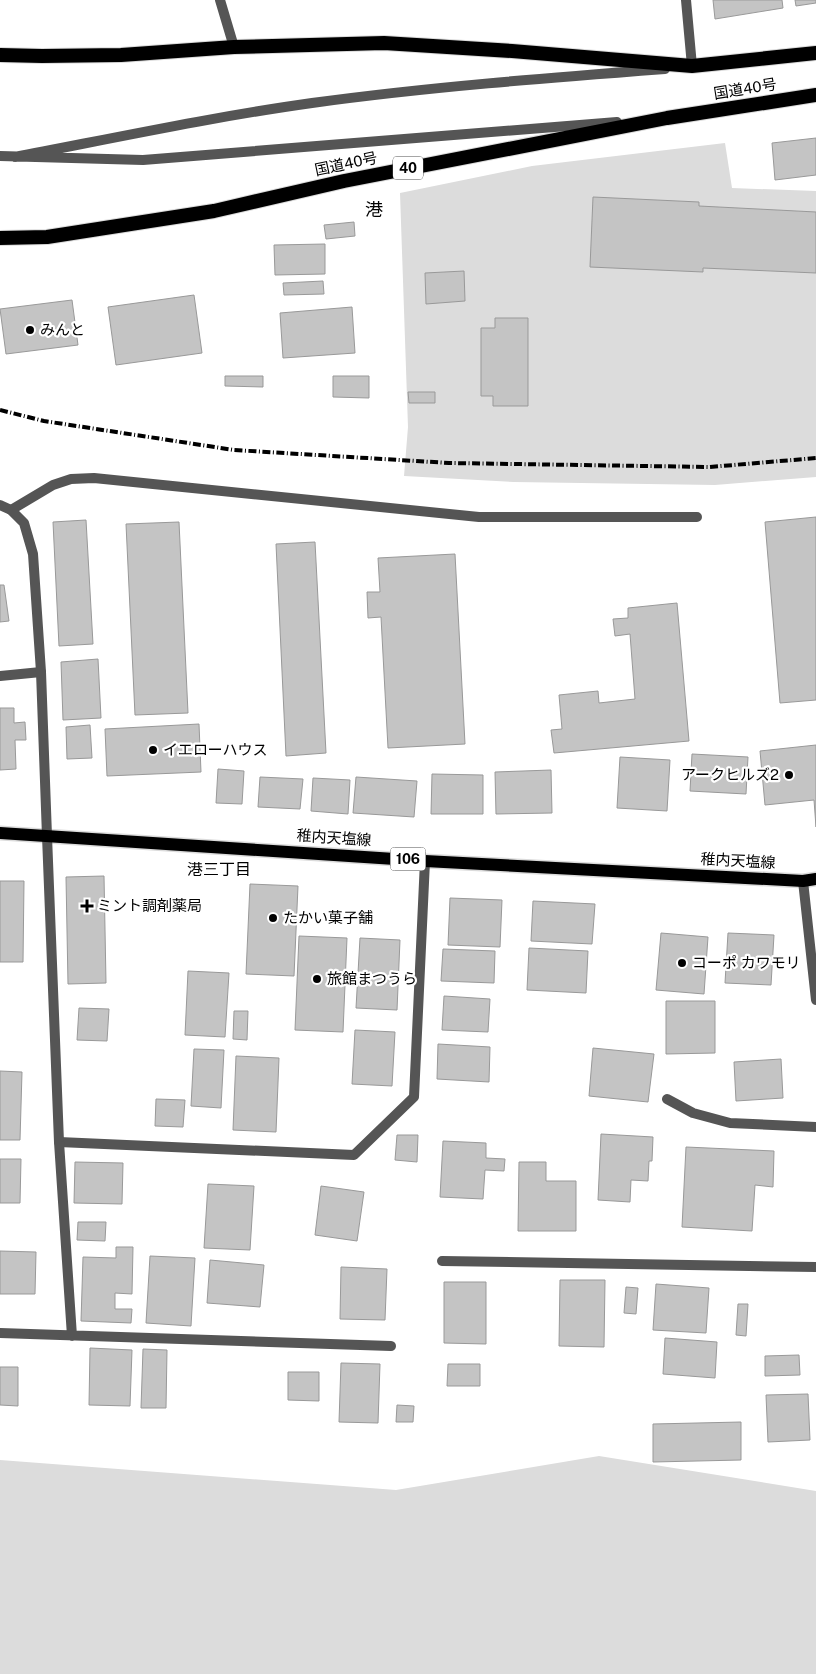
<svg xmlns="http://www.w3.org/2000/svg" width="816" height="1674" font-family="'Public Sans','Noto Sans JP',sans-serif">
  <rect width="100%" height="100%" fill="#fff"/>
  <path fill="#dcdcdc" d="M 725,143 L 732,188 L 816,191 L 816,477 L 715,485 L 514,482 L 404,476 L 408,427 L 400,193 L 532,166 Z
    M 599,1456 L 816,1491 L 816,1674 L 0,1674 L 0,1460 L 396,1490 Z"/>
  <path fill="#c4c4c4" stroke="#999" d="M 713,0 L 782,0 L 783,8 L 715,19 Z
    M 795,0 L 816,0 L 816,3 L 796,6 Z
    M 816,138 L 816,175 L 775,180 L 772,143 Z
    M 593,197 L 699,202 L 699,206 L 816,212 L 816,273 L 703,268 L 703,272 L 590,267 Z
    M 354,222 L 355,236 L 326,239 L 324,225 Z
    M 325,244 L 325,274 L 275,275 L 274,245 Z
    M 464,271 L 465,301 L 426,304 L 425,273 Z
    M 323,281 L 324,294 L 284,295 L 283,283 Z
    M 194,295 L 202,353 L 116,365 L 108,307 Z
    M 72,300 L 78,345 L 6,354 L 0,309 Z
    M 352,307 L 355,353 L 283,358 L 280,313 Z
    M 495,318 L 528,318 L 528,406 L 493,406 L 493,396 L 481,396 L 481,328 L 495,328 Z
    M 225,376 L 263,376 L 263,387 L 225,386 Z
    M 333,376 L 369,376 L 369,398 L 333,397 Z
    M 408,392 L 435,392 L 435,403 L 409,403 Z
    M 816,517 L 816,700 L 780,703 L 765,522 Z
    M 86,520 L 93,644 L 59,646 L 53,522 Z
    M 179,522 L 188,713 L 135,715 L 126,524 Z
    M 315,542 L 326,753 L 286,756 L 276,544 Z
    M 455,554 L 465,744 L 388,748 L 381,617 L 368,618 L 367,592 L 380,592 L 378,558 Z
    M 0,585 L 4,585 L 9,621 L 0,622 Z
    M 677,603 L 689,741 L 554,753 L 551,730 L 562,729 L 559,695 L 598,691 L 599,703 L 635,699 L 630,634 L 615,636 L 613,619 L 628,618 L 628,608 Z
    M 98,659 L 101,718 L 63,720 L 61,662 Z
    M 0,708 L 14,708 L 14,723 L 25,722 L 26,740 L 15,740 L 16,769 L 0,770 Z
    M 199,724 L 201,772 L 107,776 L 105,729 Z
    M 90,725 L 92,758 L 67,759 L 66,727 Z
    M 816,745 L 816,827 L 814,800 L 765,805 L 760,751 Z
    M 692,754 L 748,757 L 746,794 L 690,791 Z
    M 620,757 L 670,760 L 667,811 L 617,808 Z
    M 218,769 L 244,771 L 242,804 L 216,803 Z
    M 551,770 L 552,813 L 496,814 L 495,772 Z
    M 432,774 L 483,775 L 483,814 L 431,814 Z
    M 260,777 L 303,779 L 300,809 L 258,807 Z
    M 356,777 L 417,781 L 414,817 L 353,813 Z
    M 313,778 L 350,780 L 348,814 L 311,811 Z
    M 104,876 L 106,983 L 68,984 L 66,877 Z
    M 0,881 L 24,881 L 23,962 L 0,962 Z
    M 250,884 L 298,886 L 294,976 L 246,974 Z
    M 450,898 L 502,900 L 500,947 L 448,945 Z
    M 533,901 L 595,904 L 592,944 L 531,941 Z
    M 661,933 L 708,937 L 704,994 L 656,990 Z
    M 728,933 L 774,935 L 771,985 L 725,983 Z
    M 299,936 L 347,938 L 343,1032 L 295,1030 Z
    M 360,938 L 400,940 L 397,1010 L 356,1008 Z
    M 529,948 L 588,951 L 586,993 L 527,990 Z
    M 443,949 L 495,951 L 494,983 L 441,981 Z
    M 188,971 L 229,973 L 225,1037 L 185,1035 Z
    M 444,996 L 490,999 L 488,1032 L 442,1030 Z
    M 666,1001 L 715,1001 L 715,1053 L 666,1054 Z
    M 79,1008 L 109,1009 L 107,1041 L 77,1040 Z
    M 234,1011 L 248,1011 L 247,1040 L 233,1039 Z
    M 355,1030 L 395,1032 L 392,1086 L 352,1084 Z
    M 438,1044 L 490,1047 L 489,1082 L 437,1079 Z
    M 593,1048 L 654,1054 L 648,1102 L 589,1096 Z
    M 194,1049 L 224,1050 L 221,1108 L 191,1106 Z
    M 236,1056 L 279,1058 L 276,1132 L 233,1130 Z
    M 781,1059 L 783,1098 L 736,1101 L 734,1062 Z
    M 0,1071 L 22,1072 L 20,1140 L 0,1140 Z
    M 156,1099 L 185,1100 L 183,1127 L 155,1126 Z
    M 601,1134 L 653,1137 L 652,1161 L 649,1161 L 648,1181 L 631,1180 L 630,1202 L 598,1200 Z
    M 397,1135 L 418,1135 L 417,1162 L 395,1160 Z
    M 443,1141 L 486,1143 L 486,1158 L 505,1159 L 504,1171 L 485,1170 L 483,1199 L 440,1197 Z
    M 686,1147 L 774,1151 L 773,1187 L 755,1185 L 752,1231 L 682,1227 Z
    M 0,1159 L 21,1159 L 20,1203 L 0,1203 Z
    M 75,1162 L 123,1163 L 122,1204 L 74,1203 Z
    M 519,1162 L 546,1162 L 546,1181 L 576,1181 L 576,1231 L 518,1231 Z
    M 208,1184 L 254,1186 L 250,1250 L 204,1248 Z
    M 321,1186 L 364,1192 L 357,1241 L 315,1235 Z
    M 78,1222 L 106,1222 L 105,1241 L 77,1240 Z
    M 116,1247 L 133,1247 L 132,1294 L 115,1293 L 115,1309 L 132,1309 L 131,1323 L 81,1321 L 83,1257 L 116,1258 Z
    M 0,1251 L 36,1252 L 35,1294 L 0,1294 Z
    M 150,1256 L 195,1258 L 191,1326 L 146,1323 Z
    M 210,1260 L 264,1265 L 260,1307 L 207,1303 Z
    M 341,1267 L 387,1269 L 385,1320 L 340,1319 Z
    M 560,1280 L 605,1280 L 604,1347 L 559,1346 Z
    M 444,1282 L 486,1282 L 486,1344 L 444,1343 Z
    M 656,1284 L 709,1288 L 706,1333 L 653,1330 Z
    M 626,1287 L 638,1288 L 636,1314 L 624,1313 Z
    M 738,1304 L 748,1304 L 746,1336 L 736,1335 Z
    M 665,1338 L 717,1342 L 715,1378 L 663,1374 Z
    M 90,1348 L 132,1350 L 130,1406 L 89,1405 Z
    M 143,1349 L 167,1350 L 166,1408 L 141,1408 Z
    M 799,1355 L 800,1375 L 765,1376 L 765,1356 Z
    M 341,1363 L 380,1364 L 378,1423 L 339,1422 Z
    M 448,1364 L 480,1364 L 480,1386 L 447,1386 Z
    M 0,1367 L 18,1367 L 18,1406 L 0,1405 Z
    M 288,1372 L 319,1372 L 319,1401 L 288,1400 Z
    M 808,1394 L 810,1440 L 768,1442 L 766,1395 Z
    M 397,1405 L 414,1406 L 413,1422 L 396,1422 Z
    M 741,1422 L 741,1460 L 653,1462 L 653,1424 Z"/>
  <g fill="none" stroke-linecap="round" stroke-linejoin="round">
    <g stroke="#dbdbdb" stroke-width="15">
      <path id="primary" d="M 0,833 L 425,861 L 803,881 L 816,879"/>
    </g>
    <g stroke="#dbdbdb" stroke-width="16">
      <path id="trunk" d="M 0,55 L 42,56 L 121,55 L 234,47 L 384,43 L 512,51 L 692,66 L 816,53
        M 0,238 L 47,237 L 214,211 L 344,181 L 667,118 L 816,95"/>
    </g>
    <path stroke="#555" stroke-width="10" d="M 667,1099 L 693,1113 L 730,1123 L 816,1127
      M 59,1142 L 354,1155 L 414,1097 L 425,861
      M 442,1261 L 816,1267"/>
    <path stroke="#555" stroke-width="10" d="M 220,0 L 234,47
      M 686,0 L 692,66
      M 11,510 L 53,485 L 71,479 L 94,478 L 479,517 L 697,517
      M 0,676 L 41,672
      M 47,836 L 59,1142 L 72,1336
      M 803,881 L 816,1000
      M 0,1333 L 391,1346"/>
    <path stroke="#555" stroke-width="10" d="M 0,156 L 143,160 L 617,122
      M 15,157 C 114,138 212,117 312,103 C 429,87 547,78 665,69
      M 0,505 L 11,510 L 24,523 L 33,554 L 41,672 L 47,836"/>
    <use href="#primary" stroke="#000" stroke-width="12"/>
    <use href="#trunk" stroke="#000" stroke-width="14"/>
    <path stroke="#000" stroke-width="4" stroke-dasharray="8 2.5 1 2.5" stroke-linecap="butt" d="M 0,410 L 44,421 L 234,450 L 449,463 L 710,467 L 816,458"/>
  </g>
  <g fill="#000" stroke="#fff" stroke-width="2">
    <circle cx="30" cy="330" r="5"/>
    <circle cx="153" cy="750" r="5"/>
    <circle cx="789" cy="775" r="5"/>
    <path d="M84.5 898.5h5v5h5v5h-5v5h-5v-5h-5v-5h5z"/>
    <circle cx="273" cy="918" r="5"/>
    <circle cx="682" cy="963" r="5"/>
    <circle cx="317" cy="979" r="5"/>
  </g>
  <g text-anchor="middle" stroke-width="4.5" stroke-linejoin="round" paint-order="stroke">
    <g fill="#fff" stroke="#4c4c4c" stroke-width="1">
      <rect x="393" y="156.5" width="30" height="23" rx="4"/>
      <rect x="390.5" y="847.5" width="35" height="23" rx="4"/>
    </g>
    <g font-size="14" font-weight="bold" fill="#000">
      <text x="408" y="173">40</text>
      <text x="408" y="864">106</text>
    </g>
    <g font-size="15" fill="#000" stroke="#fff">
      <text transform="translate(745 89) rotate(-9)" y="5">国道40号</text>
      <text transform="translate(346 164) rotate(-12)" y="5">国道40号</text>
      <text transform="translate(334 838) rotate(4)" y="5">稚内天塩線</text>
      <text transform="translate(738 861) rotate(3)" y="5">稚内天塩線</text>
    </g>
    <g font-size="15" fill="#000" stroke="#fff" text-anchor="start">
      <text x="40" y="335">みんと</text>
      <text x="163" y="755">イエローハウス</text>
      <text x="779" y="780" text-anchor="end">アークヒルズ2</text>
      <text x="97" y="911">ミント調剤薬局</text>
      <text x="283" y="923">たかい菓子舗</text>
      <text x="692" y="968">コーポ カワモリ</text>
      <text x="327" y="984">旅館まつうら</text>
    </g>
    <g font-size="16" fill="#000" stroke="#fff">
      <text x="219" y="875">港三丁目</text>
    </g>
    <g font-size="18" fill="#000" stroke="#fff">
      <text x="374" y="216">港</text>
    </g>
  </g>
</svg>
